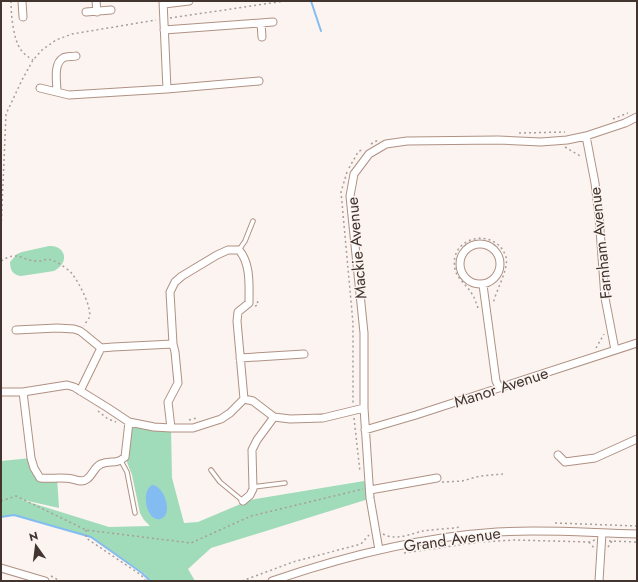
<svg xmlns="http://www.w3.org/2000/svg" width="638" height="582" font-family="Jost,sans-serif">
  <rect width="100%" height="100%" fill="#fbf4f1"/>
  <path fill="#a0dbba" d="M 49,246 C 66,245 70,263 54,271 L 21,276 C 13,275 10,270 10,262 L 17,254 L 22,252 Z
    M 129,422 L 171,428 L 172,478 L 184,523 L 198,522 L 250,500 L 364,481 L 375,497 L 211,548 L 188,569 L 195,581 L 149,581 L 145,574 L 91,537 L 15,515 L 1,517 L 1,461 L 31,458 L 40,478 L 57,478 L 59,508 L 19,499 L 109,527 L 150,526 L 144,520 L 140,513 L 132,475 L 125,457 Z"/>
  <path fill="#83bcf1" d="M 152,485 C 165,486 174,516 160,519 C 147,522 140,492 152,485 Z"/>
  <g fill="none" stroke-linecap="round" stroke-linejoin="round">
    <path stroke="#83bcf1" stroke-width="2" d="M 311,1 L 321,31
      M 1,517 L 14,515 L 91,537 L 142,573 L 150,581"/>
    <g stroke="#b09183" stroke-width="5.5">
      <path id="lane" d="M 239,250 L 245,241 L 253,221
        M 121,461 L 127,472 L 135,513
        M 211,470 L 220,482 L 243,501
        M 253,487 L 285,483"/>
    </g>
    <g stroke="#b09183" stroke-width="9">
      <path id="street" d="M 22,1 L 23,17
        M 96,1 L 97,12
        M 163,1 L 167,89
        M 164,4 L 189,1
        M 86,12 L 111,10
        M 261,23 L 262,37
        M 164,30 L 273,22
        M 40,88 L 69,95 L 167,89 L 259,81
        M 57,92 C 57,82 53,64 63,58 C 66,56 72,57 76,56
        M 586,136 L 595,183 L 599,216 L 605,298 L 615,350
        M460 264a20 20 0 1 1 40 0a20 20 0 1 1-40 0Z
        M 483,285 L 496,381 L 499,387
        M 16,330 L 57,328 L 74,329 L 80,331 L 84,334 L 101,348
        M 173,344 L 170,292 L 175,282 L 182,276 L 217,255 L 228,250 L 239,250 C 251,264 249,286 249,303 L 238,312 L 237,321 L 244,399
        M 240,358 L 304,354
        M 80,391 L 101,348 L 113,347 L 173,344 L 175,352 L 178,383 L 168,402 L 171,428
        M 1,392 L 23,392 L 67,385 L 74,387 L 108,408 L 129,422 L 154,427 L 171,428 L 193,428 L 221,419 L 230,413 L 244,399 L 253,401 L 274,417 L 290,419 L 323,418 L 364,408
        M 23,392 L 31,458 L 34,468 L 40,478 C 51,479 62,477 72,479 C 77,480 82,483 87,479 C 93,475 94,467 101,464 C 111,460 116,465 125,457 L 129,422
        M 365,430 L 416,415 L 637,343
        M 558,455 L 565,462 L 595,458 L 637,439
        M 370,490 L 437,478
        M 243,501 L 250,495 L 253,489 L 252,450 L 257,440 L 274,417
        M 379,550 L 370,498 L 364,408 L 364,333 L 350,196 L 354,174 L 369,154 L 386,144 L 407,141 L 498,140 L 541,142 L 567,140 L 586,136 L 625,123 L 637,117
        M 1,568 L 45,581
        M 272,581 C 345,556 420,537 497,532 C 544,529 590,533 637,534
        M 599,581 L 602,533"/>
    </g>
    <path stroke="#a89e9a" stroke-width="1.5" stroke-dasharray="2 3" stroke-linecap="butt" d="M 11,1 C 11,14 13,39 21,50 C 24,54 28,57 33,60
      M 170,18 L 285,1
      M 637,101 L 637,103
      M 613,119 L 628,113
      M 519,133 L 565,132
      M 371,144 L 378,140
      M 565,147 L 582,157
      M 349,168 L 358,152 L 363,149
      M 347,172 L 341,192 L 353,323 L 353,405
      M 1,231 L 6,114 L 22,80 L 33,60 L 42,50 L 56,40 L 72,34 L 156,20
      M 1,261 C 19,250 20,260 36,261 C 42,262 47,257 54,261 C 59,263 71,271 73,275 C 79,283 93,309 89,318 C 88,320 85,323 84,326
      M 255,306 L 258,305 L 257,298
      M 478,308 C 476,303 475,298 472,294 C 467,285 457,279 455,269 C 448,236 496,226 506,257 C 509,269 496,290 493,304
      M 596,348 L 604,334
      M 98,411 L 108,419 L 116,422
      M 354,418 L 360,472
      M 189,420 L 197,418
      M 442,482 L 462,481 L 480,476 L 503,474
      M 1,501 L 16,496 L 86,530 L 191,543 L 251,516 L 363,489
      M 555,523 L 637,526
      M 86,530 L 86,538 L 141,575 L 146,581
      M 383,534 C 396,541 410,534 423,531 C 435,529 449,529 461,527
      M 609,541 L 637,542
      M 589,542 L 594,548
      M 608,547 L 612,541
      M 404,553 L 480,542 L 515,540 L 589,542 L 595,540
      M 51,576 L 60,581
      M 242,581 L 293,562 L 361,544 L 369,535"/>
    <use href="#lane" stroke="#fff" stroke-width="3.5"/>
    <use href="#street" stroke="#fff" stroke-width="7"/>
  </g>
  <g text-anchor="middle" stroke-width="3" stroke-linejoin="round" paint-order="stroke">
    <g font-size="16" fill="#423530" stroke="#fbf4f1">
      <text transform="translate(600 243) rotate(-96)" y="6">Farnham Avenue</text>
      <text transform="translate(356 248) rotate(-95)" y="6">Mackie Avenue</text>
      <text transform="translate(501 387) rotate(-18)" y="6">Manor Avenue</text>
      <text transform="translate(452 539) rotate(-8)" y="6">Grand Avenue</text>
    </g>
  </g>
  <rect width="638" height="582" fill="none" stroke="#423530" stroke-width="4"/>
  <g transform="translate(36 546) rotate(346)" stroke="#fbf4f1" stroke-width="3" paint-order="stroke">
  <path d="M0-3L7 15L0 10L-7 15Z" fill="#423530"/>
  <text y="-6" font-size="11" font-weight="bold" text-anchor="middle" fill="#423530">N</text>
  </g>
</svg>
